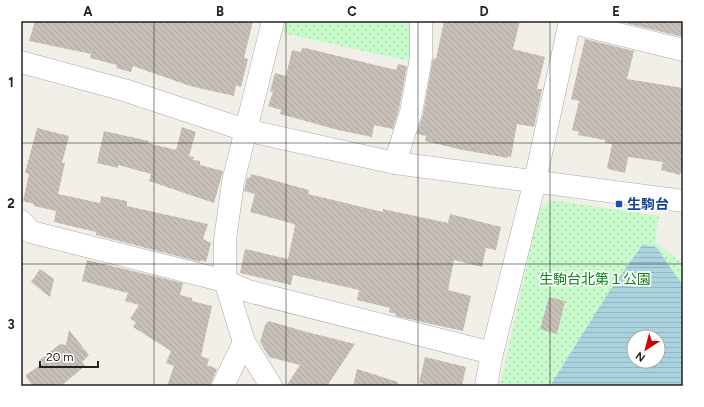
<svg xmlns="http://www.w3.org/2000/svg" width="704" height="407" font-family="Figtree,'Noto Sans JP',sans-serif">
  <defs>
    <pattern id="park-dots" width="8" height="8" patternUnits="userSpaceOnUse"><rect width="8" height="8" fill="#c8facc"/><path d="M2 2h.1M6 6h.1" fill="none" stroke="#acd6af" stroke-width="1.8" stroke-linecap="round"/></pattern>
    <pattern id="water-rules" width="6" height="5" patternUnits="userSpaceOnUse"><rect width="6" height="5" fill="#aad3df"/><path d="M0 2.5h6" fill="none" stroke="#92b5bf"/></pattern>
    <pattern id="building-back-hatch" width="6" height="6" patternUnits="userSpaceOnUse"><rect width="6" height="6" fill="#c7bfb8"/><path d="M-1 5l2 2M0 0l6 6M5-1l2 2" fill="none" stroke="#aba49e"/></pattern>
  </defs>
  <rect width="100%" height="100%" fill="#f2efe9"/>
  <path fill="url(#park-dots)" fill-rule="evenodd" d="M 285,21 L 413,21 L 413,62 L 283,33 Z
    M 551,200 L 659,216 L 655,242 L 683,264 L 683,386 L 500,386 L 539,209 ZM 634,337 L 658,337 L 658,361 L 634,361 Z"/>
  <path fill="url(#water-rules)" fill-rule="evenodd" d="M 643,244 L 657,248 L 683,286 L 683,386 L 550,386 L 607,295 ZM 634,337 L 658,337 L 658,361 L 634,361 Z"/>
  <path fill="url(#building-back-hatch)" d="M 35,21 L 253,21 L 244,58 L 248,59 L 241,87 L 236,85 L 234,96 L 190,86 L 133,66 L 131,72 L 116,68 L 117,65 L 90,58 L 91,54 L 29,41 Z
    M 444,21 L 520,21 L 513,49 L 545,57 L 537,89 L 542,89 L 534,127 L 517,124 L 511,157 L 508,156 L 508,158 L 463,150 L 425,141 L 426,136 L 417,134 L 423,114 L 433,58 L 436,59 Z
    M 617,21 L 683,21 L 683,37 Z
    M 585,39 L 634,51 L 627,79 L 683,88 L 683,174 L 680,173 L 680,175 L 661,170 L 663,162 L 628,157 L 625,173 L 608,169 L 607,168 L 612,144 L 605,143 L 605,140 L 578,135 L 579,132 L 572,130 L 579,101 L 571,99 Z
    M 302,48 L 305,48 L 396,70 L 398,64 L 407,66 L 399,109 L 393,129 L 374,125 L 372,137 L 338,130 L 280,114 L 281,110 L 268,106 L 273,92 L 270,91 L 275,73 L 286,76 L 292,50 L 301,52 Z
    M 182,127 L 196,132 L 189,156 L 194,157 L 193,160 L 200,161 L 200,165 L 223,171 L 214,203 L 149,181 L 151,174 L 118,165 L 118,168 L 97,163 L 104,131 L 149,141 L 148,143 L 176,150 Z
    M 37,128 L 69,136 L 62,163 L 65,163 L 58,194 L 100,203 L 101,196 L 127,201 L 127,206 L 208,224 L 203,239 L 211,243 L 206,262 L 201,260 L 200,262 L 96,235 L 96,232 L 54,222 L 56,211 L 34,206 L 34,204 L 23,201 L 29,174 L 25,173 Z
    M 251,174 L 309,190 L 308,194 L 383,212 L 383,209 L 448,223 L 450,214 L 501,227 L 496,250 L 486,248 L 482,267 L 454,260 L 448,290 L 471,296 L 463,331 L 395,316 L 396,314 L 389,312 L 390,308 L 357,300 L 359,290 L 293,275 L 291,285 L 240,273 L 245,249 L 288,259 L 295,226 L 294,224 L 250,212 L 255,194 L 244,191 L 247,177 L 250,178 Z
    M 87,260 L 183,283 L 180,295 L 192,298 L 192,301 L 212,306 L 201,356 L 209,359 L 207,365 L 217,369 L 210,386 L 167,386 L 174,366 L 166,363 L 171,351 L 133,327 L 136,322 L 130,319 L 139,305 L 125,301 L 128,293 L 82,281 Z
    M 40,269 L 54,279 L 50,297 L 31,282 Z
    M 549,297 L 565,301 L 557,334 L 540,329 Z
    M 269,321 L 303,331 L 355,344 L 327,386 L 286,386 L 300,365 L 269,357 L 260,342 L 265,325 Z
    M 69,330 L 89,355 L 82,362 L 85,366 L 61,386 L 33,386 L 26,377 L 26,375 L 43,363 L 40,360 L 60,344 L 66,345 Z
    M 425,357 L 466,367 L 462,386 L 434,386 L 419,383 Z
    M 357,369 L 398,382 L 398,386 L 353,386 Z"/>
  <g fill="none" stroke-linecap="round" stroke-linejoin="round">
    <g stroke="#a9a9a9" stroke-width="23">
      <path id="minor" d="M 569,22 L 683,50
        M 395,163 L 411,112 L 421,58 L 421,21
        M 21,221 L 31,232 L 225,281 L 248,291 L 492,353
        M 223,386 L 244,342
        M 271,386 L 244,342 L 225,281 L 225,240 L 233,182 L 273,21
        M 486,386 L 492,353 L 535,181 L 570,21"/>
    </g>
    <g stroke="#a9a9a9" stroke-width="23">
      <path id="tertiary" d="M 21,62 L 124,90 L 245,130 L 395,163 L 683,201"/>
    </g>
    <use href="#minor" stroke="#fff" stroke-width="22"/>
    <use href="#tertiary" stroke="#fff" stroke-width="22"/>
  </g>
  <path fill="none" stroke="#222" stroke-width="1" stroke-opacity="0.55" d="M 154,21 L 154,386M 286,21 L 286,386M 418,21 L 418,386M 550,21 L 550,386M 21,143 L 683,143M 21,264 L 683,264"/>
  <rect fill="#1a4fb4" stroke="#fff" stroke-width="1.5" x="615" y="200" width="8" height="8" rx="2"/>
  <g text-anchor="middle" stroke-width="3.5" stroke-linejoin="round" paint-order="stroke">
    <g font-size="14" font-weight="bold" fill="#164399" stroke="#fff" text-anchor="start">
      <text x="627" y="209">生駒台</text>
    </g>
    <g font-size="14" fill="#0c8416" stroke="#fff">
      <text x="595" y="284">生駒台北第１公園</text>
    </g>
  </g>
  <rect width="704" height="407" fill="none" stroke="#ffffff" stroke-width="44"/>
  <g transform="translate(646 349) rotate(216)"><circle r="19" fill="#ffffff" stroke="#a7a7a7"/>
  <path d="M0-3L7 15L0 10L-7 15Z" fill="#d40000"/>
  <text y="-6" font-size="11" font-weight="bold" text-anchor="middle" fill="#222222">N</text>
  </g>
  <path d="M40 361v6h58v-6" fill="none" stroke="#222222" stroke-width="2"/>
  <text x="46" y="361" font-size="12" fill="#222222" stroke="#ffffff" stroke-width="3" paint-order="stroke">20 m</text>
  <rect x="22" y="22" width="660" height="363" fill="none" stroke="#222" stroke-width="1.5"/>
  <g font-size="13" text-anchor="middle" font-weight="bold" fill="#222">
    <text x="88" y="16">A</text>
    <text x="220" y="16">B</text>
    <text x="352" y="16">C</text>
    <text x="484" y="16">D</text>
    <text x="616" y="16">E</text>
    <text x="11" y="87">1</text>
    <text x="11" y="208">2</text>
    <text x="11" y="329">3</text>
  </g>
</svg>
